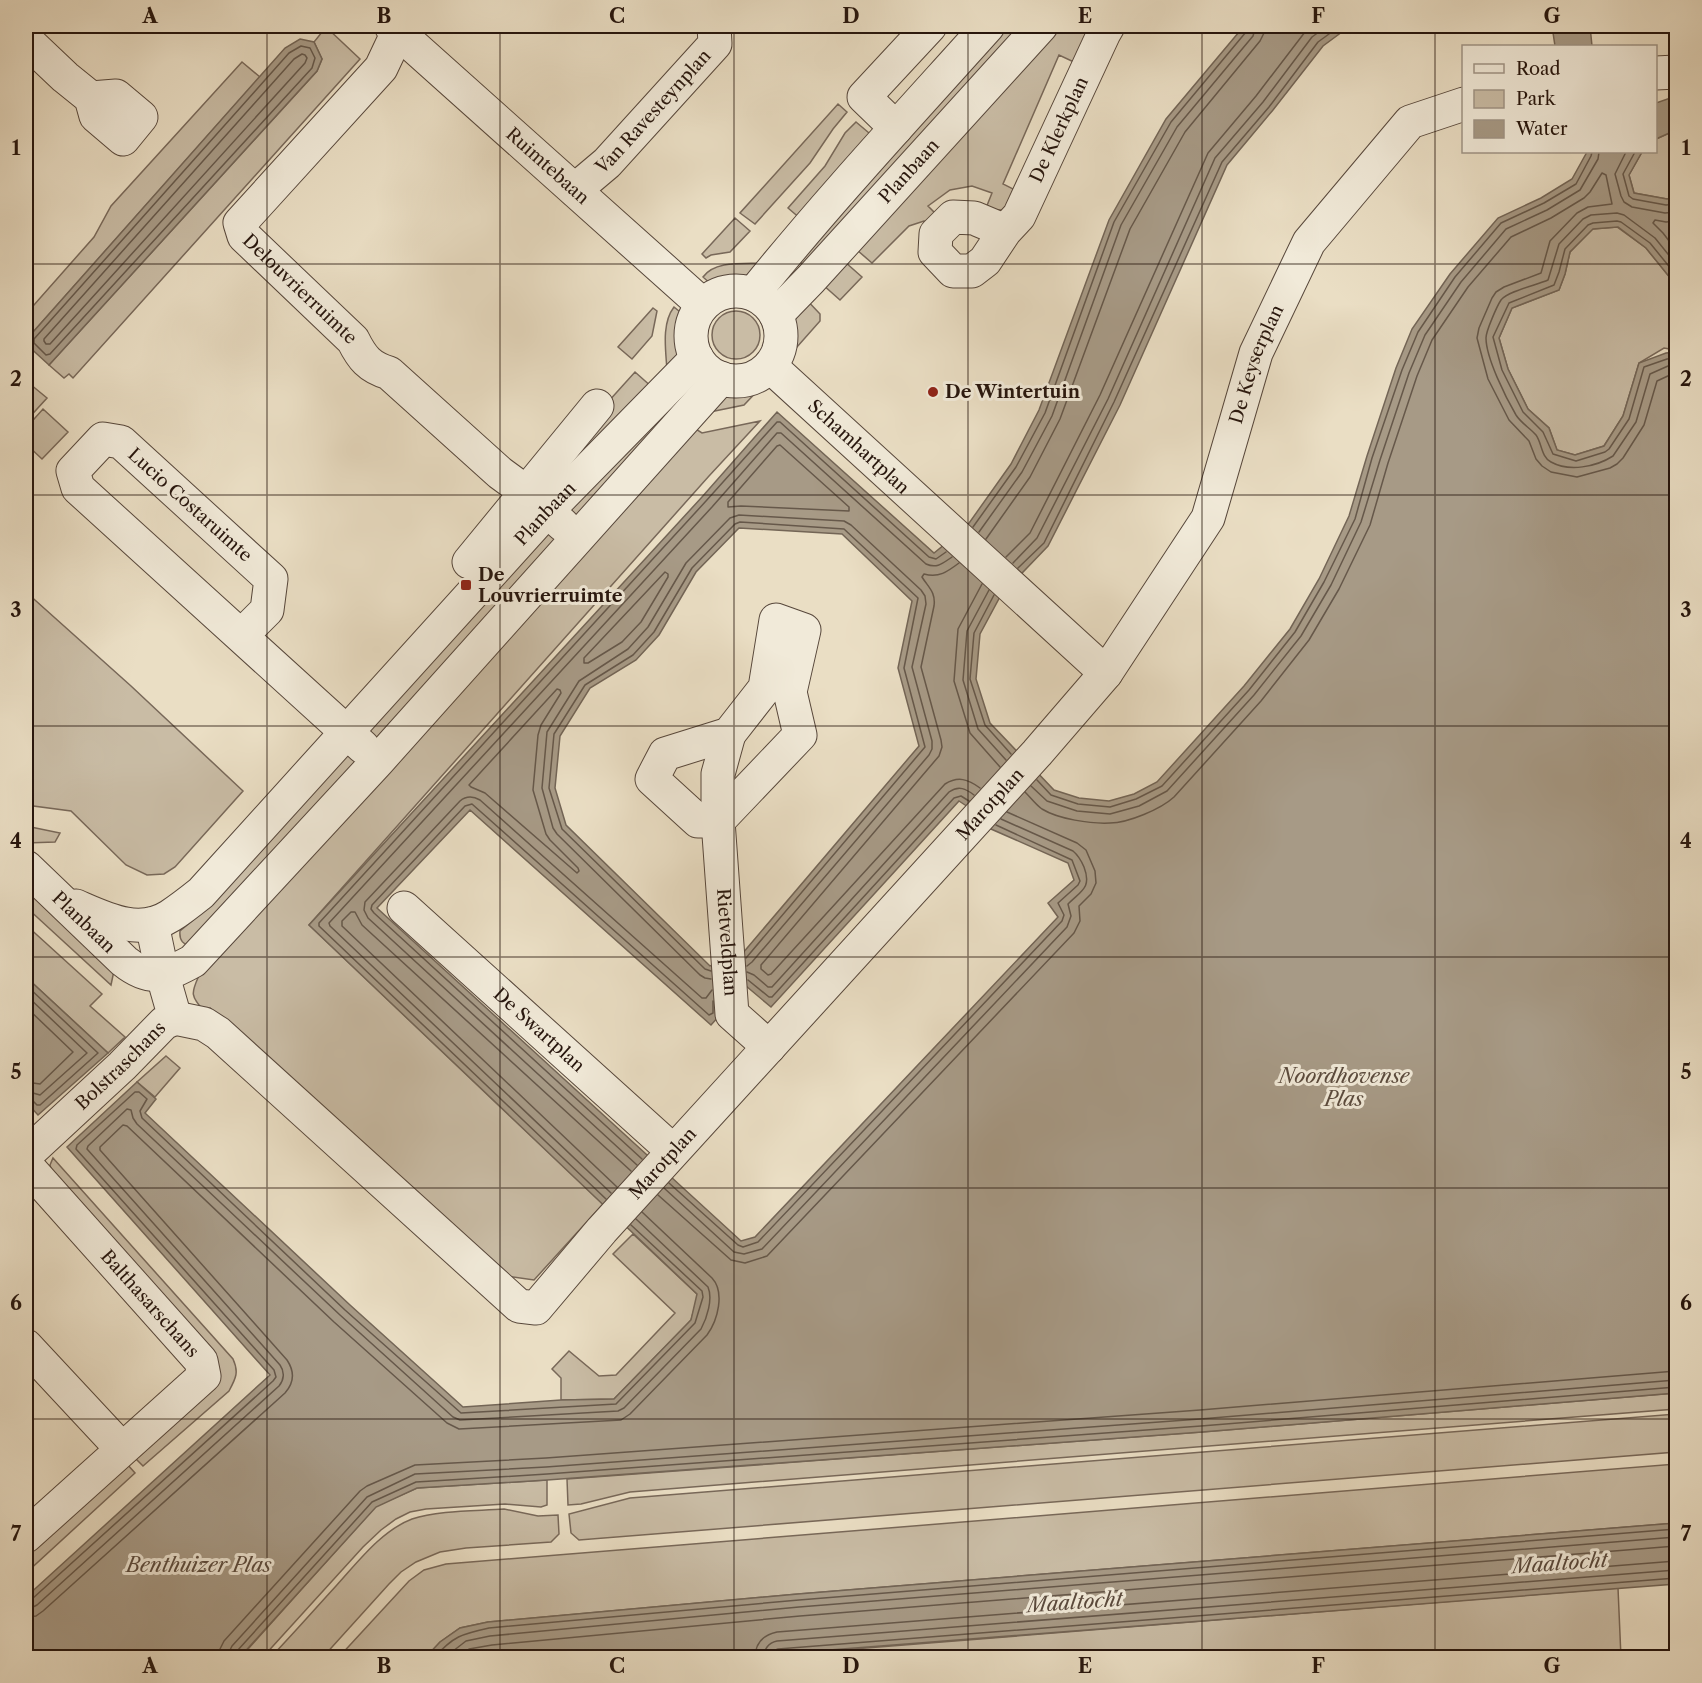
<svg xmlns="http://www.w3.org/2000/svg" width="1702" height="1683" font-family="'Libre Caslon Text',serif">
  <rect width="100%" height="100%" fill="#eadec4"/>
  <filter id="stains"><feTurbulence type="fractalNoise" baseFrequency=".00333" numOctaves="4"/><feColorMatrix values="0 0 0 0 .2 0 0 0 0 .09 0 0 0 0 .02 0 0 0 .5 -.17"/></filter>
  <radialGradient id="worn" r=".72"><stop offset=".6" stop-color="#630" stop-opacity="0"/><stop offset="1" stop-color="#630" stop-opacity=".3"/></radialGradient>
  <path fill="#c9bca5" stroke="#786859" stroke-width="1.5" d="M 1004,26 L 1031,26 L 808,268 L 796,259 L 810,240 Z
    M 1060,26 L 1098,26 L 1076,63 L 1059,55 L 1003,184 L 1019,192 L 1002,210 L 993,210 L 986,208 L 992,193 L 972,186 L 950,190 L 928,206 L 939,217 L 933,223 L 924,221 L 909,226 L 872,263 L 857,250 Z
    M 326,27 L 360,59 L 73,378 L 69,374 L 64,378 L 49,365 L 317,71 L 322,59 L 314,42 Z
    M 242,62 L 260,77 L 26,340 L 26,314 L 94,237 L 111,206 Z
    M 838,104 L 847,112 L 833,129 L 810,163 L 755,224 L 740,213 Z
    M 856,122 L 875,138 L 802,220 L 788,208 L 825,166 L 845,133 Z
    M 1676,130 L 1676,198 L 1667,199 L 1634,193 L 1629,175 L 1642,152 L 1656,152 L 1656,139 Z
    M 735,218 L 750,231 L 730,252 L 711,255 L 706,258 L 702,254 Z
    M 1617,227 L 1646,248 L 1671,279 L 1676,281 L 1676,350 L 1664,348 L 1639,363 L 1623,416 L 1604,446 L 1575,455 L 1557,450 L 1549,428 L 1528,409 L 1508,369 L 1499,338 L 1512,308 L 1559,290 L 1565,274 L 1570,252 L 1592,229 Z
    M 845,262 L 862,277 L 840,300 L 822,284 Z
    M 764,263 L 745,279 L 725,282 L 713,286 L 703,277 C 715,260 744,264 764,263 Z
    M 804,297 L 820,314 L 820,321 L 789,356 L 787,356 L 791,343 L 793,318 Z
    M 674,307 L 685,316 L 679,357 L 667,371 C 666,351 661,324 674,307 Z
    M 653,308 L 657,311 L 652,336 L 632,359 L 618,347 Z
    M712 335a24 24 0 1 1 48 0a24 24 0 1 1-48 0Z
    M 635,372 L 653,388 L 565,481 L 557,473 L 598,413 Z
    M 30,384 L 47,398 L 26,421 L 26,389 Z
    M 761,384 L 762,386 L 744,405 L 710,412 L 730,392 L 745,390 Z
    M 666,402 L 678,413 L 574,520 L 563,509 Z
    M 43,409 L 68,432 L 42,459 L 26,444 L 26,428 Z
    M 760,421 L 709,476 L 309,925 L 603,1204 L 534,1280 L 507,1276 L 210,1008 L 205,1012 C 188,994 192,992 201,971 L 691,426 L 702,433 Z
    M 549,527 L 560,535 L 375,740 L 364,730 Z
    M 26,592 L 131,686 L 243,791 L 175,867 L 164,874 L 147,875 L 126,865 L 71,811 L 26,805 Z
    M 350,748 L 360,757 L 192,947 C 183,944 179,941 180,931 L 192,921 Z
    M 26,826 L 60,833 L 55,842 L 26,843 Z
    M 26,880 L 116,961 L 111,985 L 26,907 Z
    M 26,925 L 102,994 L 90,1006 L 125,1037 L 108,1053 L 26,977 Z
    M 166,1056 L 180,1068 L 155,1097 L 137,1082 Z
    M 53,1158 L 233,1359 C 239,1372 236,1378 229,1391 L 143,1466 L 134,1457 L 210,1383 L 52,1173 L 50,1165 Z
    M 633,1234 L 698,1295 L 691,1320 L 614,1399 L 561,1400 L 561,1378 L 552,1369 L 569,1351 L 599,1376 L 616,1375 L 675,1313 L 613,1254 Z
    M 1676,1393 L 1676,1409 L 630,1492 L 581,1504 L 568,1505 L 567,1479 L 1202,1432 Z
    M 1676,1414 L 1676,1452 L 579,1540 L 571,1533 L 569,1514 L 630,1498 Z
    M 127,1464 L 135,1473 L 26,1573 L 26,1551 Z
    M 1676,1464 L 1676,1523 L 798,1594 L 488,1622 L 460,1628 L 440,1642 L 426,1657 L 338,1658 L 409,1581 L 424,1570 L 446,1564 Z
    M 547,1480 L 547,1505 L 541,1507 L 505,1504 L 426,1509 L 410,1512 L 396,1519 L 381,1530 L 363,1547 L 263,1657 L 240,1658 L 376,1506 L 417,1488 Z
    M 504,1509 L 538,1516 L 558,1515 L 559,1534 L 551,1542 L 466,1548 L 440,1552 L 416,1562 L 401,1572 L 389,1584 L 323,1657 L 271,1657 C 293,1634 314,1610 336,1586 C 358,1562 381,1531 412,1519 C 438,1510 477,1511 504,1509 Z
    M 1618,1588 L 1621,1658 L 741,1658 Z"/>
  <path fill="#a79a86" stroke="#736556" stroke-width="1.5" fill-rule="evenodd" d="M 1244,26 L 1350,26 L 1323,46 L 1273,110 L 1227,165 L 1120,405 L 1048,546 L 1001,595 L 980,634 L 976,679 L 990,723 L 1054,790 L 1079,798 L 1109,801 L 1134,794 L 1157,782 L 1244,686 L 1290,629 L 1319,579 L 1349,516 L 1367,456 L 1396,368 L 1412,329 L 1450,274 L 1498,218 L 1541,198 L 1572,179 L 1587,152 L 1642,152 L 1629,175 L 1634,193 L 1667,199 L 1676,198 L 1676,281 L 1671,279 L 1646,248 L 1618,227 L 1593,229 L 1570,252 L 1565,274 L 1559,290 L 1512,308 L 1499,338 L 1508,369 L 1528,409 L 1549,428 L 1557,450 L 1575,455 L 1604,446 L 1623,416 L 1639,363 L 1666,353 L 1676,352 L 1676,1393 L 1202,1432 L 547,1480 L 417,1488 L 376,1507 L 240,1657 L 26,1657 L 26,1597 L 270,1375 L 67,1147 L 137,1082 L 156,1099 L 145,1113 L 350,1305 L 463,1407 L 561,1400 L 614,1399 L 691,1320 L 697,1294 L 309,925 L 702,497 L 777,412 L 934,553 L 967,526 L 1011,464 L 1039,410 L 1109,220 L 1166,119 ZM 739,528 L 842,534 L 912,601 L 898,668 L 919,746 L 742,954 L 710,966 L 566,825 L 555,788 L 560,736 L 590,688 L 636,660 L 659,635 L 696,572 ZM 959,801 L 968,807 L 991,829 L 1068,863 L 1074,880 L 1048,903 L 1058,917 L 755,1237 L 741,1241 L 377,908 L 470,810 L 711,1025 L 746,986 L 771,1007 Z
    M 1552,26 L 1590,26 L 1592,46 L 1555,46 Z
    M 300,39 L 314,42 L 322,59 L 317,71 L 49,365 L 26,344 L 26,340 L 285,48 Z
    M 1676,96 L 1676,130 L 1656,139 L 1656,103 Z
    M 26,977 L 108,1053 L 38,1115 L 26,1102 Z
    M 1676,1523 L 1676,1584 L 741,1657 L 426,1657 L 440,1642 L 460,1628 L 488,1622 L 798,1594 Z"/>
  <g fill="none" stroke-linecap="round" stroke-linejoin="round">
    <path stroke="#66584a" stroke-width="1.5" d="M 301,46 L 310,48 L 315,58 L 312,68 L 50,354 L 46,355 L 34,343 L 34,339 L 289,53 Z
      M 302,54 L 305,55 L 307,58 L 305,63 L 50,344 L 46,344 L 44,341 L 44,339 L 294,59 Z
      M 1626,152 L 1615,174 L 1621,196 L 1624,202 L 1632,207 L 1665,213 L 1676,212
      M 1635,152 L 1623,174 L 1629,196 L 1633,199 L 1666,205 L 1676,204
      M 1676,221 L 1666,222 L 1655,220 L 1653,223 L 1663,233 L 1676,250
      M 1676,264 L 1655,238 L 1624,215 L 1617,213 L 1591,215 L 1583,219 L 1559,244 L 1548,280 C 1537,285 1508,291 1501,300 C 1497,306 1486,331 1486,338 C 1486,358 1506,398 1516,415 C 1521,423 1530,428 1536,435 C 1542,443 1541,457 1551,462 C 1569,472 1596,467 1613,456 L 1636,422 L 1650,374 L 1668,366 L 1676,366
      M 1676,275 L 1650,243 L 1621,222 L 1617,221 L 1593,223 L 1588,225 L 1565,249 L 1559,272 L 1554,285 L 1509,303 L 1493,337 L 1502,370 L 1523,412 L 1543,432 L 1553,454 L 1576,461 L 1605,452 L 1609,449 L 1629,419 L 1644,367 L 1667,359 L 1676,358
      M 780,445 L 849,507 L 849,511 L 741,506 L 728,507 L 728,502 L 777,446 Z
      M 973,527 L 1016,467 L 1045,413 L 1114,222 L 1171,122 L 1246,32 L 1248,26
      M 979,532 L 1022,472 L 1052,416 L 1121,225 L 1177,127 L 1253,36 L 1256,26
      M 986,539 L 1030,477 L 1060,419 L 1130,229 L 1185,132 L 1260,41 L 1264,33 L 1265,26
      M 1006,557 L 1030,533 L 1100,395 L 1208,153 L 1256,96 L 1305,32 L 1312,26
      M 959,563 C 947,572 939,578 924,574 L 922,577 C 928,587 936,592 934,606 L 921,667 L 941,740 L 942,747 L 939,756 L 761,965 L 761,969 L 768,975 L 771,974 L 945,784 C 958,776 968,779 980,788
      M 1013,563 L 1037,538 L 1108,399 L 1215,158 L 1263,102 L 1312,37 L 1327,26
      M 1018,568 L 1044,543 L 1114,402 L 1222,162 L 1269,107 L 1318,42 L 1340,26
      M 665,572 L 668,574 L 668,577 L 641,622 L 622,642 L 588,663 L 584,663 L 584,658 Z
      M 982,584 L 958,629 L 954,681 L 970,733 L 1000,767
      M 989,590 L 967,631 L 963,680 L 978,729 L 1006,760
      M 994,595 L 974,633 L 970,679 L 985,725 L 1011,754
      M 557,689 L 560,690 L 561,693 L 541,725 L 538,735 L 533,790 L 546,834 L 550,840 L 578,868 L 579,871 L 577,873 L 485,793 L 471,787 L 469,785 Z
      M 1037,780 L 1051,795 L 1078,804 L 1110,807 L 1136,799 L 1162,786 L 1249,690 L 1295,632 L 1324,582 L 1355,519 L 1372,458 L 1402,370 L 1418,332 L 1455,277 L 1501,223 L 1544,203 L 1576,184 L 1591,156 L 1592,152
      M 1031,786 L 1047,801 L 1077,811 L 1110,814 L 1139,806 L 1167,791 L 1254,695 L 1301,636 L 1331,585 L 1361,522 L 1380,460 L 1409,373 L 1425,335 L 1461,282 L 1506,229 L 1547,210 L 1580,190 L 1598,159 L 1599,152
      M 1025,792 C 1031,798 1036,805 1042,809 C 1058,819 1091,824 1110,823 C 1128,823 1161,809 1174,797 L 1261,701 L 1309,640 L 1339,589 L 1370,525 L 1388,463 L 1417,376 L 1432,340 L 1468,287 L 1511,237 L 1551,218 L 1584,198 L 1590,192 L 1602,173 L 1606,175 L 1612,204 L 1588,207 L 1577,213 L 1550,241 L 1541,273 L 1504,287 L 1496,292 L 1492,298 L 1479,328 L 1477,338 L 1488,379 L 1509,420 L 1529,441 L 1536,459 L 1542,466 L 1551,472 L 1577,477 L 1610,468 L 1617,464 L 1623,458 L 1644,425 L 1657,381 L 1670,375 L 1676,375
      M 711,971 L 705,969 L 562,829 L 549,788 L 554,734 L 585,685 L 633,655 L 654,632 L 692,568 L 735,524 L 740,522 L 844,529 L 918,598 L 904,668 L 925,747 L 746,958
      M 747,972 L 754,975 L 768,987 L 772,987 L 949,792 C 959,785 966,789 974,795
      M 711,979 L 705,978 L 700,975 L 557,834 L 553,828 L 542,788 L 547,732 L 579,681 L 628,649 L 648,627 L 686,563 L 730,518 L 739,515 L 844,521 L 851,525 L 921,590 L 925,596 L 926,604 L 912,667 L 932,741 L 932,749 L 929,755 L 752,962 L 747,966
      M 748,980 L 769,997 L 772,997 L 954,798 L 961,796 L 969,801
      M 26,985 L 98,1053 L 40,1105 L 37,1105 L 31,1099 L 26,1098
      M 26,995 L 87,1053 L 40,1095 L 26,1091
      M 26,1007 L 73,1052 L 40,1084 L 26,1082
      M 642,1159 L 374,913 L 371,909 L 372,905 L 465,806 L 472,804 L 709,1015 L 713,1013 L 713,1001
      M 637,1165 L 368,918 L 364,910 L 365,902 L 460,801 C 466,796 473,796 480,800 L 702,998 L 706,998 L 712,990
      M 669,1183 L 738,1245 L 743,1247 L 758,1242 L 1062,921 L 1064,915 L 1058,903 L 1078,885 L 1080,881 L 1072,860 L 996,825
      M 617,1187 L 342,926 L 342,921 L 351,912 L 355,912 L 362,925 L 631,1171
      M 664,1188 L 734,1252 L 744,1254 L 762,1249 L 1067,927 L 1071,916 L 1068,904 C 1081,891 1092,888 1084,867 C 1081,860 1079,856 1073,851 L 1001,819
      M 611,1193 L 330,926 L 329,923 L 712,507 L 777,433 L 781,433 L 926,564 C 937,569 943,563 952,557
      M 658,1195 L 731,1260 L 745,1263 L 767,1256 L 1074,933 L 1080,921 L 1079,906 L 1091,894 L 1096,883 L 1095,871 L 1086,850 L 1077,843 L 1007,812
      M 606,1199 L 319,926 L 319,923 L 706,501 L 777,422 L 780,422 L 929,557 L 936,559 L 946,552
      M 26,1601 L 32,1599 L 273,1381 L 276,1377 L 274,1370 L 76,1149 L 77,1145 L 135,1092 L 139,1092 L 147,1099 L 140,1111 L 142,1118 L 345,1310 L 461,1413 L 616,1404 L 695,1323 L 703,1297 L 702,1291 L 631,1225
      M 26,1608 L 31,1608 L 37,1605 L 279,1386 C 284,1380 285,1372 280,1365 L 87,1149 L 88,1146 L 127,1109 L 131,1110 L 133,1118 L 137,1124 L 340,1315 L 453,1417 L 460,1420 L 618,1411 L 624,1408 L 701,1329 C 707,1318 713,1299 708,1287 L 636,1219
      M 26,1617 L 36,1616 L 43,1611 L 285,1393 C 294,1383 295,1372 287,1360 L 100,1150 L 100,1147 L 123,1125 L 127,1126 L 334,1322 L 447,1423 L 459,1429 L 621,1420 L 630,1414 L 707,1335 C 718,1320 725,1292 712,1278 L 642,1212
      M 219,1658 L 220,1649 L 224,1641 L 360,1491 L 367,1486 L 415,1465 L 546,1458 L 1200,1410 L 1676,1371
      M 228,1658 L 229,1652 L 232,1646 L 367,1497 L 415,1474 L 546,1467 L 1200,1419 L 1676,1380
      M 236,1658 L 237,1651 L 372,1502 L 416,1482 L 547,1474 L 1201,1426 L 1676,1387
      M 434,1658 C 453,1636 462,1634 489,1628 L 799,1600 L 1676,1529
      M 444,1658 L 466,1641 L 490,1636 L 799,1607 L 1676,1537
      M 457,1658 L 469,1649 L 492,1645 L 800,1616 L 1676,1546
      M 755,1658 C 755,1643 763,1635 777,1632 L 1676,1561
      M 764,1658 C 764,1648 768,1643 777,1641 L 1676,1570
      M 771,1658 L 773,1651 L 778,1649 L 1676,1578"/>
    <g stroke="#57473b" stroke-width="35">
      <g id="minor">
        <path id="s1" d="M 391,26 L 703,305"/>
        <path id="s2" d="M 398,32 L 381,68 L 240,223 L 244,236 L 353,340 C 362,358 369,367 389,373 L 500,473 L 526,492 L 563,525"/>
        <path d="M 26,40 L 65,77 L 91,98 L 96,116 L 123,139 L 141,117 L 116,96 L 91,98"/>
        <path d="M 1656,73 L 1676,72"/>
        <path d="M 896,128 L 864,97 L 930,26"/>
        <path id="s3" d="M 575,190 L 607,163 L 715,44 L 714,26"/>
        <path id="s4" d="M 1005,231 L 974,218 L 953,217 L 936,234 L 935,252 L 953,271 L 972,271 L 985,261 L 1005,231 L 1019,216 L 1104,33 L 1108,26"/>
        <circle cx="736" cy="336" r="45"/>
        <path d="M 753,294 C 828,201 909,114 988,26"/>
        <path id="s5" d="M 776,315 L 811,279 L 1041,26"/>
        <path id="s6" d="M 770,366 L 1106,673"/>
        <path d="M 469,562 L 597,406"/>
        <path d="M 776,620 L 804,630 L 790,692 L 800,735 L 718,821 L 698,821 L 652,779 L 665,754 L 729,734 L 765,688 Z"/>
        <path d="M 242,635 L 267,610 L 271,579 L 121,442 L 103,439 L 73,471 L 78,488 C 173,574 268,661 363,747"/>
        <path id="s7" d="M 729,734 L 718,774 L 718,821 L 732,1014 L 769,1047"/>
        <path id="s8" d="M 26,867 L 124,961 C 150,982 166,976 193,961 L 378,761 L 721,378"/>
        <path id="s9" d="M 76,906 C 106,919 139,936 170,916 C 181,909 191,901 201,893 L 547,511 L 697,358"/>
        <path id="s10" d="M 404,908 L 673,1151"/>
        <path id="s11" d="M 175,1018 L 204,1024 L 218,1033 L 519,1306 L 536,1308 L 602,1230 L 1037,753 L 1106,673 L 1208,518 L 1256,353 L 1309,242 L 1410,122 L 1464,104"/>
        <path id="s12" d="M 26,1155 L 122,1066 L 164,1023 L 175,1018 L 163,976 L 152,924"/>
        <path id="s13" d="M 26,1165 L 201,1361 L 204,1376 L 26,1536"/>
        <path d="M 26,1346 L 122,1449"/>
      </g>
    </g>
    <use href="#minor" stroke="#f1ead9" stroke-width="33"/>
  </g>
  <path fill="none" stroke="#26150d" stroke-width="1.5" stroke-opacity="0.55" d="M 267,26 L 267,1658M 500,26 L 500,1658M 734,26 L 734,1658M 968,26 L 968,1658M 1202,26 L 1202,1658M 1435,26 L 1435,1658M 26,264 L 1676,264M 26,495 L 1676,495M 26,726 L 1676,726M 26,957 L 1676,957M 26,1188 L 1676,1188M 26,1419 L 1676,1419"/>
  <g fill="#8f2418" stroke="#f1ead9" stroke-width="2">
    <circle cx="933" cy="392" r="6"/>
    <rect x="460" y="579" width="12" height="12" rx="3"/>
  </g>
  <g text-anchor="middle" stroke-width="6" stroke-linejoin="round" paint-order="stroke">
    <g font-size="18" fill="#26150d" stroke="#f1ead9">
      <text dy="6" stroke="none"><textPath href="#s3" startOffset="111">Van Ravesteynplan</textPath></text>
      <text dy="6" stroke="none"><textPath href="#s4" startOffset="310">De Klerkplan</textPath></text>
      <text dy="6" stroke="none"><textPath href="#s1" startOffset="210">Ruimtebaan</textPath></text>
      <text dy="6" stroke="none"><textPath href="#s5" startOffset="196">Planbaan</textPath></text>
      <text dy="6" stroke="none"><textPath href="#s2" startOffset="340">Delouvrierruimte</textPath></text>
      <text dy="6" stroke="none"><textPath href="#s11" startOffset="1670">De Keyserplan</textPath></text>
      <text dy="6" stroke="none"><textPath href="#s6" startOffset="120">Schamhartplan</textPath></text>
      <text transform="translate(190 505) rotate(42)" y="6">Lucio Costaruimte</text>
      <text dy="6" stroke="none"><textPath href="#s9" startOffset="650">Planbaan</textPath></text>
      <text dy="6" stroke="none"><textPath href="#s11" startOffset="1148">Marotplan</textPath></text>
      <text dy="6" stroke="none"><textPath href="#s8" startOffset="80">Planbaan</textPath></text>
      <text dy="6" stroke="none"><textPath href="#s7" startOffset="210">Rietveldplan</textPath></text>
      <text dy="6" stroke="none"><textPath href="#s10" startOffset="182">De Swartplan</textPath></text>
      <text dy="6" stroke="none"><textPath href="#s12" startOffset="130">Bolstraschans</textPath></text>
      <text dy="6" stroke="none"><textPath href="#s11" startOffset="662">Marotplan</textPath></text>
      <text dy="6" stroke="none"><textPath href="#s13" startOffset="186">Balthasarschans</textPath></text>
    </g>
    <g font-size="18" font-weight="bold" fill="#26150d" stroke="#f1ead9" text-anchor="start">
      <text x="945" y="398">De Wintertuin</text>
      <text x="478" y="581">De<tspan x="478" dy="21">Louvrierruimte</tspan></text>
    </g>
    <g font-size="20" font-style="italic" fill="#5a4a3d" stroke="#f1ead9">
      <text x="1344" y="1083">Noordhovense<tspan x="1344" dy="23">Plas</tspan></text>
      <text transform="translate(1560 1563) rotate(-4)" y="7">Maaltocht</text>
      <text x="199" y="1572">Benthuizer Plas</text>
      <text transform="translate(1075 1602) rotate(-4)" y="7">Maaltocht</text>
    </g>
  </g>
  <rect width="1702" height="1683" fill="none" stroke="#eadec4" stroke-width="66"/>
  <rect x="1462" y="45" width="195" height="108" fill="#f1ead9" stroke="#a09587" stroke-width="1.5"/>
  <rect x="1474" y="64" width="30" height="9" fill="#f1ead9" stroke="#a09587" stroke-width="1.5"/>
  <text x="1516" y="75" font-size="18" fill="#26150d">Road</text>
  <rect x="1474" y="90" width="30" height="18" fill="#c9bca5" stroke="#a09587" stroke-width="1.5"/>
  <text x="1516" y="105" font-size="18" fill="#26150d">Park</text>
  <rect x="1474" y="120" width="30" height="18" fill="#a79a86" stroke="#a09587" stroke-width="1.5"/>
  <text x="1516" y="135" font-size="18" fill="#26150d">Water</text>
  <rect x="33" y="33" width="1636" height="1617" fill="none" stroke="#26150d" stroke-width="2"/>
  <g font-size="20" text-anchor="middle" font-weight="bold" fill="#26150d">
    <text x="150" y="23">A</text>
    <text x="384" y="23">B</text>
    <text x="617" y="23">C</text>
    <text x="851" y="23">D</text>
    <text x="1085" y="23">E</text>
    <text x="1318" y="23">F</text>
    <text x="1552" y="23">G</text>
    <text x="16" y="155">1</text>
    <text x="1686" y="155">1</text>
    <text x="16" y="386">2</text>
    <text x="1686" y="386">2</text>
    <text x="16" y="617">3</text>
    <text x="1686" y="617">3</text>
    <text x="16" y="848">4</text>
    <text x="1686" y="848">4</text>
    <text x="16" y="1079">5</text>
    <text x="1686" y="1079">5</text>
    <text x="16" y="1310">6</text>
    <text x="1686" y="1310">6</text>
    <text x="16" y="1541">7</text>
    <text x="1686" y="1541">7</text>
    <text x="150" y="1673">A</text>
    <text x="384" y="1673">B</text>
    <text x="617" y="1673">C</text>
    <text x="851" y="1673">D</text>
    <text x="1085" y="1673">E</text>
    <text x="1318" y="1673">F</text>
    <text x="1552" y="1673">G</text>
  </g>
  <rect width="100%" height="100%" filter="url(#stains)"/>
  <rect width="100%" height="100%" fill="url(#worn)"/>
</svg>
